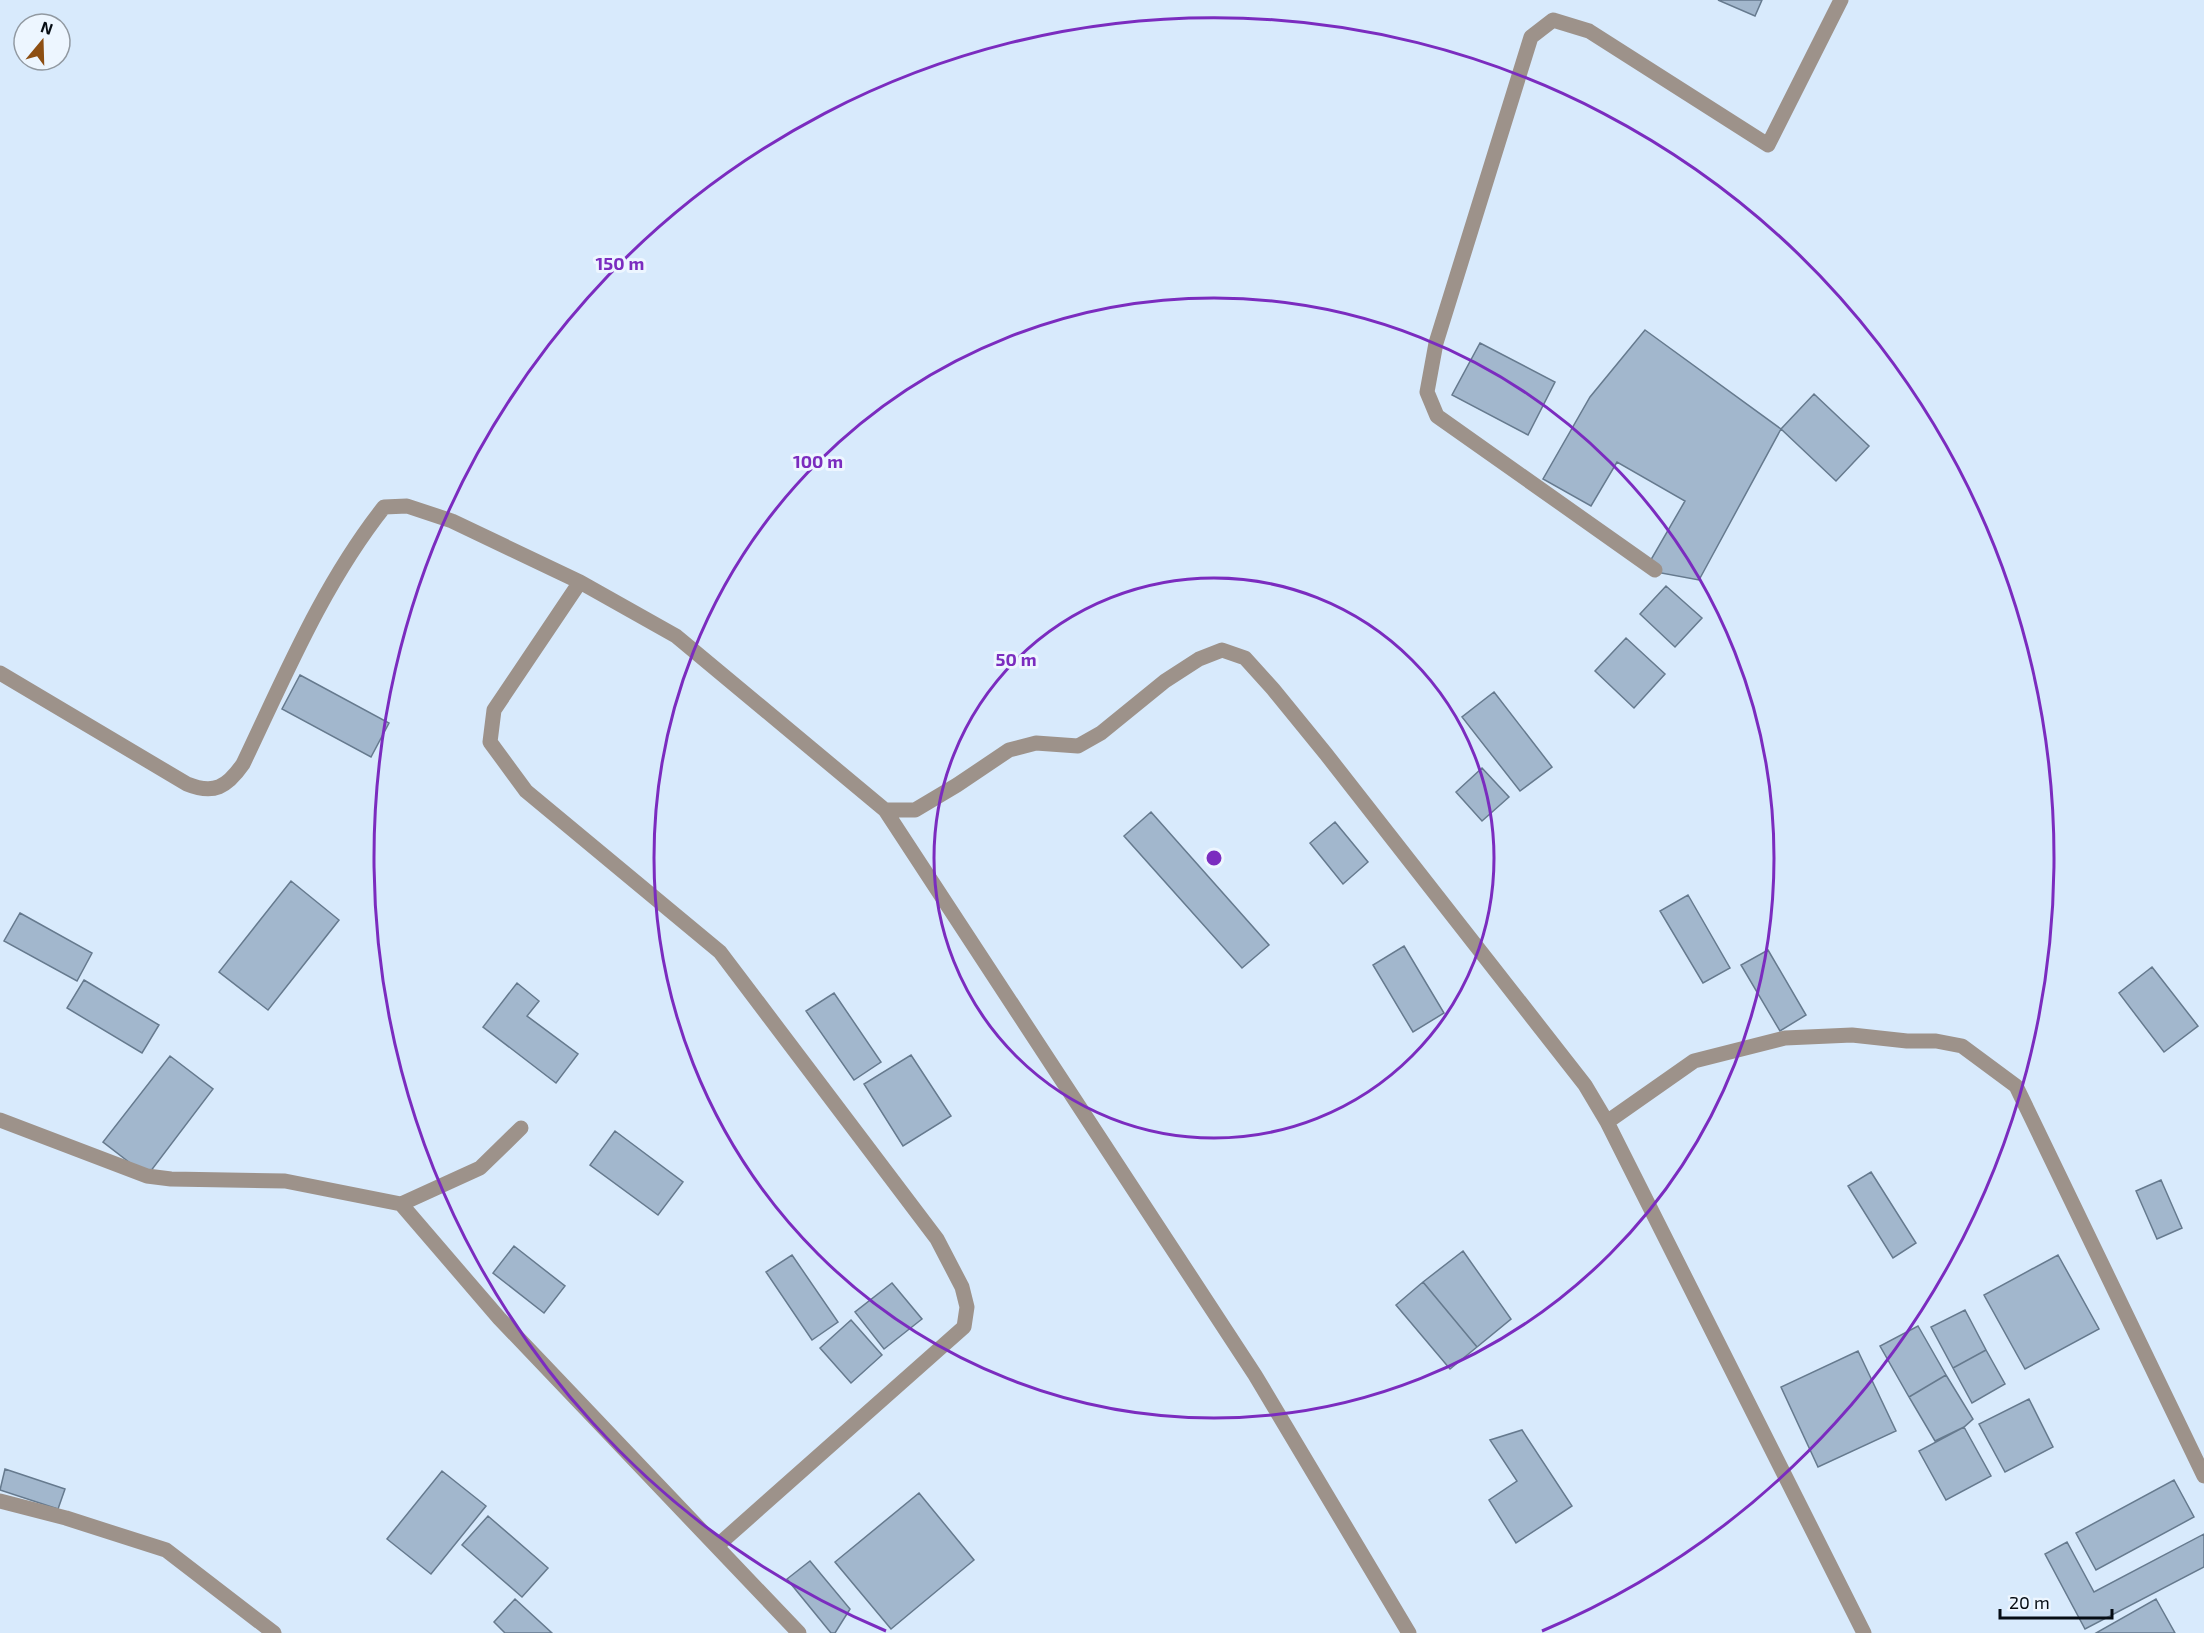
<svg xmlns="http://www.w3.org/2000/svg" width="2204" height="1633" font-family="'Exo 2',sans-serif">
  <rect width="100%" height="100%" fill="#d8eafc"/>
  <path fill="#a2b7cd" stroke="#667a8e" stroke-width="1.5" d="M 1718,0 L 1762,0 L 1755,16 Z
    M 1645,330 L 1781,429 L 1699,580 L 1645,570 L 1685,501 L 1617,462 L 1591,506 L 1543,479 L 1590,397 Z
    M 1480,343 L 1555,382 L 1528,435 L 1452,395 Z
    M 1814,394 L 1869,446 L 1836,481 L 1781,429 Z
    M 1666,586 L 1702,618 L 1675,647 L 1640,614 Z
    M 1626,638 L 1665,674 L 1634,708 L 1595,671 Z
    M 300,675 L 389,723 L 371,757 L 282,709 Z
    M 1494,692 L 1552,767 L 1520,791 L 1462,717 Z
    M 1482,768 L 1509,797 L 1482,821 L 1456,792 Z
    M 1151,812 L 1269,945 L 1242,968 L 1124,836 Z
    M 1335,822 L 1368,862 L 1343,884 L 1310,843 Z
    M 291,881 L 339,920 L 268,1010 L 219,972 Z
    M 1688,895 L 1730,968 L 1703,983 L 1660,911 Z
    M 20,913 L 92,953 L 77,981 L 4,941 Z
    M 1404,946 L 1444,1013 L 1413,1032 L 1373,965 Z
    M 1768,950 L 1806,1015 L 1780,1031 L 1741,965 Z
    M 2152,967 L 2198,1026 L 2164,1052 L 2119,993 Z
    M 84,980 L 159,1025 L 142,1053 L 67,1008 Z
    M 517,983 L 539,1001 L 527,1016 L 578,1054 L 556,1083 L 483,1027 Z
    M 834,993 L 881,1062 L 854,1080 L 806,1011 Z
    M 911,1055 L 951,1116 L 903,1146 L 864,1084 Z
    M 170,1056 L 213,1089 L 147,1176 L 103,1142 Z
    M 615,1131 L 683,1182 L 658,1215 L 590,1165 Z
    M 1871,1172 L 1916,1243 L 1893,1258 L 1848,1186 Z
    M 2161,1180 L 2182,1228 L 2157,1239 L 2136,1191 Z
    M 514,1246 L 565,1286 L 544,1313 L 493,1273 Z
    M 1463,1251 L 1511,1319 L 1477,1347 L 1423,1282 Z
    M 792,1255 L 838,1322 L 812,1340 L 766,1272 Z
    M 2058,1255 L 2099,1329 L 2025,1369 L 1984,1295 Z
    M 1423,1282 L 1477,1347 L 1450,1369 L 1396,1305 Z
    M 892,1283 L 922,1319 L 884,1349 L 855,1312 Z
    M 1965,1310 L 1986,1350 L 1953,1368 L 1931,1327 Z
    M 851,1320 L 882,1355 L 851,1383 L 820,1348 Z
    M 1918,1326 L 1946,1375 L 1909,1397 L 1880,1346 Z
    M 1986,1350 L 2005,1384 L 1972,1403 L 1953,1368 Z
    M 1858,1351 L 1896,1431 L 1818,1467 L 1781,1387 Z
    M 1946,1375 L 1973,1419 L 1964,1427 L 1935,1441 L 1909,1397 Z
    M 2029,1399 L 2053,1447 L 2005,1472 L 1979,1424 Z
    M 1964,1427 L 1991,1476 L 1946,1500 L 1919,1451 Z
    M 1522,1430 L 1572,1506 L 1516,1543 L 1489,1500 L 1517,1481 L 1490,1440 Z
    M 5,1469 L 65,1489 L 58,1509 L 0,1490 Z
    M 442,1471 L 486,1506 L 431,1574 L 387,1539 Z
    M 2174,1480 L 2194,1517 L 2096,1570 L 2076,1533 Z
    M 919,1493 L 974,1560 L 891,1629 L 835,1562 Z
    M 488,1516 L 548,1568 L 522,1597 L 462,1545 Z
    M 2204,1534 L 2204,1567 L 2085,1629 L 2045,1554 L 2067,1542 L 2094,1592 Z
    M 810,1561 L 850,1609 L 835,1633 L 831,1633 L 787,1579 Z
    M 515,1599 L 552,1633 L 505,1633 L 494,1622 Z
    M 2156,1599 L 2175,1633 L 2096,1633 Z"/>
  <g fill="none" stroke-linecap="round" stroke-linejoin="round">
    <path stroke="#9d928a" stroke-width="15" d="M 1655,570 L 1437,416 L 1427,392 L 1436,343 L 1531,37 L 1553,20 L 1589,31 L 1768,145 L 1841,0
      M 580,582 L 494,710 L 490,742 L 526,791 L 720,952 L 937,1239 L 962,1287 L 967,1307 L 964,1327 L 717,1546
      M 0,673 L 187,784 C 214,795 227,787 243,764 C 285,676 323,584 384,507 L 407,506 L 452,521 L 580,582 L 676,636 L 885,810 L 915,810 L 957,785 L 1009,750 L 1036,743 L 1078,746 L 1101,733 L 1165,681 L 1199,659 L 1222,650 L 1245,658 L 1273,689 L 1326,754 L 1585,1085 L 1607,1122 L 1864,1633
      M 885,810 L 1255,1375 L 1409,1633
      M 0,1120 L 147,1176 L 171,1179 L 285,1181 L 401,1204 L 499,1318 L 799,1633
      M 1607,1122 L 1694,1061 L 1785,1038 L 1852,1035 L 1907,1041 L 1936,1041 L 1962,1046 L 2016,1086 L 2204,1476
      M 401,1204 L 480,1168 L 521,1128
      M 0,1501 L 66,1518 L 166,1550 L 274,1633"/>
  </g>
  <g fill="none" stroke="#7b2cbf" stroke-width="3">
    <circle cx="1214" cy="858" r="280"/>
    <circle cx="1214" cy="858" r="560"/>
    <path d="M886 1631A840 840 0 1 1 1542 1631"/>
  </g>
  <circle cx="1214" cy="858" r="9" fill="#7b2cbf" stroke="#edf6ff" stroke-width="3"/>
  <g font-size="18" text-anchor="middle" font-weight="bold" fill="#7b2cbf" stroke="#edf6ff" stroke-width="6" stroke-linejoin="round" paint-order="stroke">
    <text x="620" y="270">150 m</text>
    <text x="818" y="468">100 m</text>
    <text x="1016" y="666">50 m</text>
  </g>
  <g transform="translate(42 42) rotate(19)"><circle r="28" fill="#edf6ff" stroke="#9199a1" stroke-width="1.5"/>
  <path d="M0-4.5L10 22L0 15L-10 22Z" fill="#8d4f13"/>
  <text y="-9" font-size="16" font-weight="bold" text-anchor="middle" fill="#060d14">N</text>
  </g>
  <path d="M2000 1609v9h112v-9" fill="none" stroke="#060d14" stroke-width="3"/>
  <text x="2009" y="1609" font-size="18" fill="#060d14" stroke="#edf6ff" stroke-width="4.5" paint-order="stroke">20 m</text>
</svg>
